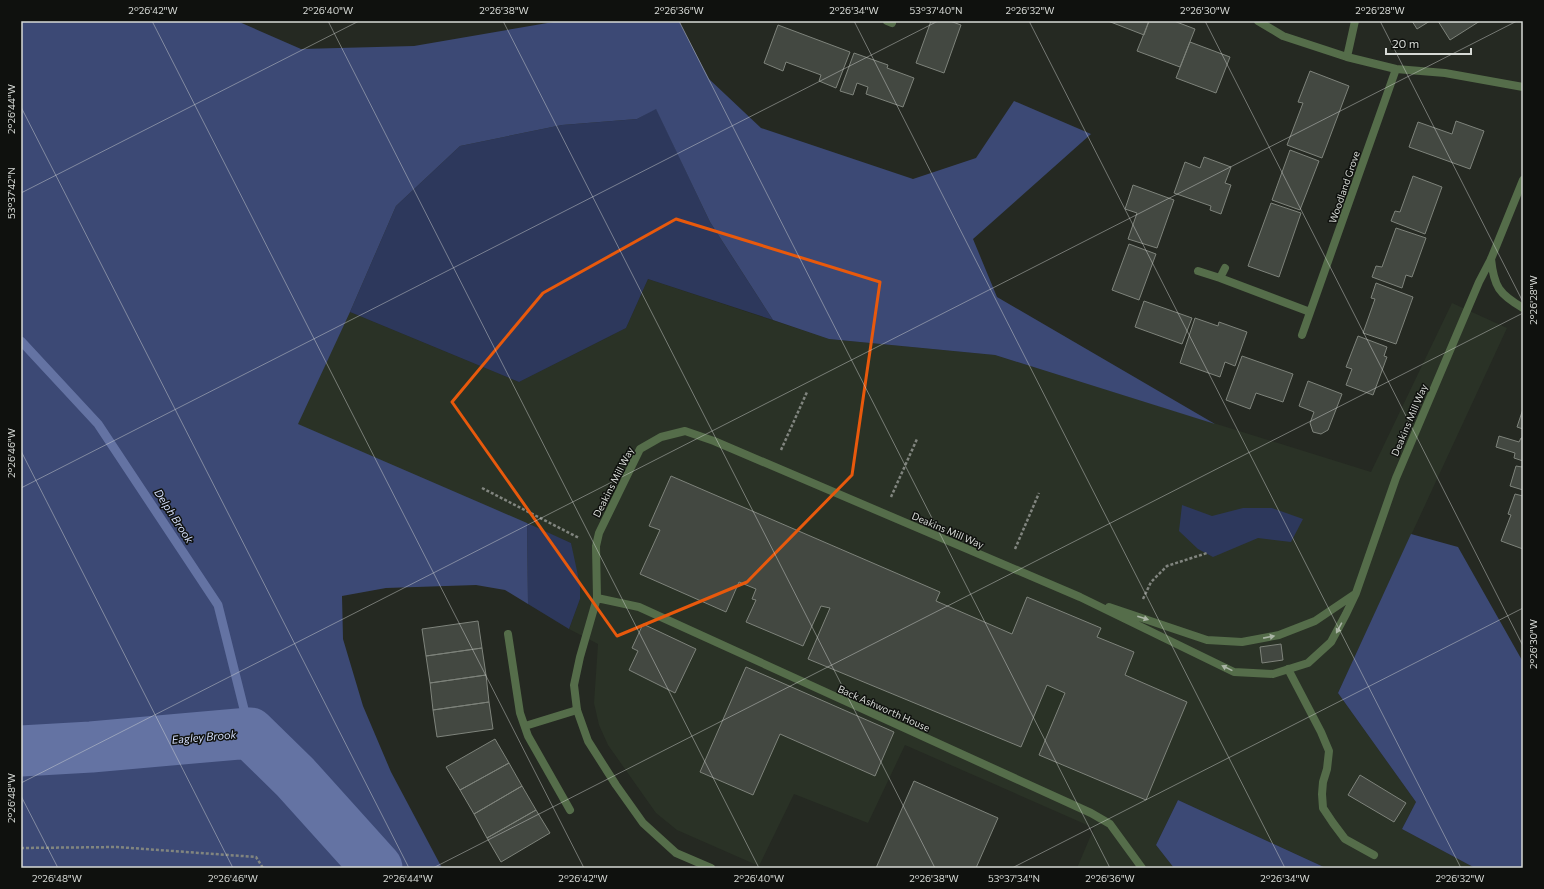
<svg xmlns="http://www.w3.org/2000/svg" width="1544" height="889" font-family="Commissioner,sans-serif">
  <rect width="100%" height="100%" fill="#252922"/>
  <path fill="#2a3226" d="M 648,279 L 829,339 L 995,355 L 1371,472 L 1452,303 L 1507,328 L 1338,693 L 1416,802 L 1402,829 L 1475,868 L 1326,868 L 1178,800 L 1156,845 L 1174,868 L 1077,868 L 1094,828 L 905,745 L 868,823 L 794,794 L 759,866 L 677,830 L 656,813 L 608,745 L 599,725 L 594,703 L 598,644 L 569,629 L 580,599 L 571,543 L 296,424 L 350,312 L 519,382 L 626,328 Z"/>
  <path fill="#2d385c" d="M 656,108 L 710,222 L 773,320 L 648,279 L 626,328 L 519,382 L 350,312 L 396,206 L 460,146 L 562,125 L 637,119 Z
    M 1182,505 L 1212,516 L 1243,508 L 1272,508 L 1303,519 L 1291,542 L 1258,538 L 1213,557 L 1198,549 L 1179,531 Z
    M 527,523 L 571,543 L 580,585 L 580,599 L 569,629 L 528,604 Z"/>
  <path fill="#3c4975" d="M 21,21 L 237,21 L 301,49 L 414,46 L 559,21 L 679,21 L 709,79 L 761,128 L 913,179 L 976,158 L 1014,101 L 1091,134 L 973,239 L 997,297 L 1215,424 L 995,355 L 829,339 L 773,320 L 710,222 L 656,109 L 637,119 L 562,125 L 460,146 L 396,206 L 350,312 L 298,424 L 527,523 L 528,604 L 505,590 L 476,585 L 386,588 L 342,596 L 343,639 L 363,706 L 391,772 L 442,868 L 21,868 Z
    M 1411,534 L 1458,547 L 1523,662 L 1523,868 L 1475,868 L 1402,829 L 1416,802 L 1338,693 Z
    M 1178,800 L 1326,868 L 1174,868 L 1156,845 Z"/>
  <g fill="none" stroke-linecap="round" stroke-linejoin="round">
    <path stroke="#6473a3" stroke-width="9" d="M 21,341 L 98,424 L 218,605 L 250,733"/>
    <path stroke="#6473a3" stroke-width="51" d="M 21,751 L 91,747 L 250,733 L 295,777 L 377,868"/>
  </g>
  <path fill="#434841" stroke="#7e837b" d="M 931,21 L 950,21 L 961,25 L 944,73 L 916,63 Z
    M 1108,21 L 1149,21 L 1144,35 Z
    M 1149,21 L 1174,21 L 1195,29 L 1180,67 L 1137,51 Z
    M 1412,21 L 1430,21 L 1417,29 Z
    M 1438,21 L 1480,21 L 1450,40 Z
    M 778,25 L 850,52 L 836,88 L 819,81 L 821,75 L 786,62 L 783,71 L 764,63 Z
    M 1190,42 L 1230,57 L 1216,93 L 1176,78 Z
    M 854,53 L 888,65 L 887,68 L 914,78 L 903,107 L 866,94 L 868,87 L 857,83 L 853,95 L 840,91 Z
    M 1310,71 L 1349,86 L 1322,158 L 1287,145 L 1303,103 L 1298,102 Z
    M 1456,121 L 1484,131 L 1470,169 L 1409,147 L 1418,122 L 1452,134 Z
    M 1290,150 L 1319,161 L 1300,210 L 1272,200 Z
    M 1204,157 L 1231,167 L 1225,183 L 1231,185 L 1221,214 L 1210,210 L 1211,206 L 1174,193 L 1185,162 L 1200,168 Z
    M 1413,176 L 1442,187 L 1425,234 L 1391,221 L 1395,211 L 1400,212 Z
    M 1133,185 L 1174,200 L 1157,248 L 1128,239 L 1137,213 L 1125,209 Z
    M 1271,203 L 1301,213 L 1279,277 L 1248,266 Z
    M 1396,228 L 1426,238 L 1412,277 L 1406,275 L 1402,288 L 1372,277 L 1376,266 L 1382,267 Z
    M 1129,244 L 1156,254 L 1139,300 L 1112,290 Z
    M 1376,283 L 1413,297 L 1396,344 L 1363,333 L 1375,299 L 1371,298 Z
    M 1144,301 L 1192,318 L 1182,344 L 1135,327 Z
    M 1195,318 L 1218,326 L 1219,322 L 1247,332 L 1235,366 L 1225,362 L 1220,377 L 1180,363 Z
    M 1358,336 L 1387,347 L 1384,356 L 1387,357 L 1373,395 L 1346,385 L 1352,369 L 1346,367 Z
    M 1242,356 L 1293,374 L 1283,402 L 1256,393 L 1250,409 L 1226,400 Z
    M 1308,381 L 1342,394 L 1328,430 L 1321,434 L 1313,432 L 1310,423 L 1314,412 L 1299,406 Z
    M 1523,409 L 1523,429 L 1517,427 Z
    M 1499,436 L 1519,442 L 1521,438 L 1523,438 L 1523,461 L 1514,458 L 1515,453 L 1496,447 Z
    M 1523,463 L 1523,490 L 1510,486 L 1516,466 L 1522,467 Z
    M 671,476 L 940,592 L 936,601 L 1012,634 L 1027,597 L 1101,628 L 1097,637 L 1134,652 L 1125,675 L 1187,702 L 1146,800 L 1039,755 L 1065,693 L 1047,685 L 1021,747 L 808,659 L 830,608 L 821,606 L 803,646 L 746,622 L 756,600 L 752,599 L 756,589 L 739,582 L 726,612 L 640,574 L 660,530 L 649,526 Z
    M 1515,494 L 1523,496 L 1523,549 L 1501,541 L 1511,515 L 1508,514 Z
    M 478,621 L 482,648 L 426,656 L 422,629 Z
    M 643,624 L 696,649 L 675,693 L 629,670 L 638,651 L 632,648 Z
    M 1281,644 L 1283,660 L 1262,663 L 1260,647 Z
    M 482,648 L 486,675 L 430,683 L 426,656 Z
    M 746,667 L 894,732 L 875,776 L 780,734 L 753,795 L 700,772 Z
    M 486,675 L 489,702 L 433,710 L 430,683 Z
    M 489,702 L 493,729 L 437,737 L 433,710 Z
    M 495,739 L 509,763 L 460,790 L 446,767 Z
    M 509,763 L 522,786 L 474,814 L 460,790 Z
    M 1360,775 L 1406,803 L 1394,822 L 1348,795 Z
    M 914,781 L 998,818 L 976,868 L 876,868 Z
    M 522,786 L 536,810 L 487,838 L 474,814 Z
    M 536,810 L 550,833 L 501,862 L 487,838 Z"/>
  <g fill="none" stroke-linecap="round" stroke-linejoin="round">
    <path stroke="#81857f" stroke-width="2.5" stroke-dasharray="3 2" stroke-linecap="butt" d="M 781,450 L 807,392
      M 482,488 L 579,538
      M 891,497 L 917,439
      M 1015,549 L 1039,493
      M 1143,599 L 1151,582 L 1167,566 L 1207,553
      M 21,848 L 117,847 L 256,857 L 263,868"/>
    <path stroke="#556d4a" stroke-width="8" d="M 508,634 L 520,713 L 528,736 L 570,810
      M 1288,669 L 1321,732 L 1329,751 L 1327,769 L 1323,782 L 1322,794 L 1323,808 L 1333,823 L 1345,839 L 1374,855
      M 525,726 L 577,710"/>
    <path stroke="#556d4a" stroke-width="8" d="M 887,21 L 892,23
      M 1258,21 L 1283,36 L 1347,57 L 1396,69 L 1445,73 L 1523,87
      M 1347,57 L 1355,21
      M 1491,259 C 1494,287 1499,294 1523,308
      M 1198,271 L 1220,278 L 1310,312
      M 1220,278 L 1225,268
      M 1302,335 L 1396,69
      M 597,598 L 639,607 L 1091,813 L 1110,824 L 1142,868
      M 1109,607 L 1207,640 L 1242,642 L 1279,635 L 1315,621 L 1355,594
      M 711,868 L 676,853 L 643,823 L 616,785 L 588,741 L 577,710 L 574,685 L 580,657 L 597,598 L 596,546 L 599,533 L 640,449 L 661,437 L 685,431 L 714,441 L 1080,597 L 1234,672 L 1273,674 L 1308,663 L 1331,642 L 1346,614 L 1356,593 L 1396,478 L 1479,282 L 1491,259 L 1523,180"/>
  </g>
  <defs><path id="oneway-solid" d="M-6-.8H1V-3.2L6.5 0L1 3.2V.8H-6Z"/></defs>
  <g fill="#aab4a5">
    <use href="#oneway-solid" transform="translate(1143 618) rotate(18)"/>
    <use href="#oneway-solid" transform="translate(1339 628) rotate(118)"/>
    <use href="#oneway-solid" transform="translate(1269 637) rotate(-11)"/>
    <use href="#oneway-solid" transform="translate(1227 668) rotate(-154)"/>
  </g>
  <path fill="none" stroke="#e8590c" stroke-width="3" stroke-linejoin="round" d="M 676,219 L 880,282 L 852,475 L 747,582 L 617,636 L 452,402 L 543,293 Z"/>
  <path fill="none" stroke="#d7dad6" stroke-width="1" stroke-opacity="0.45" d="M 152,21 L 584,868M 328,21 L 759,868M 503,21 L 935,868M 679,21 L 1110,868M 854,21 L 1285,868M 1029,21 L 1461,868M 1205,21 L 1523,646M 1380,21 L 1523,302M 21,107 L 409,868M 21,193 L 359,21M 21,451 L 233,868M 21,488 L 938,21M 21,783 L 1517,21M 21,796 L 58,868M 433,868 L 1523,313M 1012,868 L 1523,608"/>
  <g text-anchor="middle" stroke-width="3" stroke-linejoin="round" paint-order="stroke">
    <g font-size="10" fill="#d7dad6" stroke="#0f110e">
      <text transform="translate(1344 187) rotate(-71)" y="4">Woodland Grove</text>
      <text transform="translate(1409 420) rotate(-67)" y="4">Deakins Mill Way</text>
      <text transform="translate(613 482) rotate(-63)" y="4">Deakins Mill Way</text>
      <text transform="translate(948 530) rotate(23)" y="4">Deakins Mill Way</text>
      <text transform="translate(884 708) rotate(24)" y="4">Back Ashworth House</text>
    </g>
    <g font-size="11" font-style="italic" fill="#d3ddfb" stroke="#0f110e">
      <text transform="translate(174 516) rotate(57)" y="4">Delph Brook</text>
      <text transform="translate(204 737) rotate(-5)" y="4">Eagley Brook</text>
    </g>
  </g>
  <rect width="1544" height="889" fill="none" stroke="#0f110e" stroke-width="44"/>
  <path d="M1386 48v6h85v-6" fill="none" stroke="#d7dad6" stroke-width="2"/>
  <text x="1392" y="48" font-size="12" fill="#d7dad6" stroke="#0f110e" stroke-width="3" paint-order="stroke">20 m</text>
  <rect x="22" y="22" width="1500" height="845" fill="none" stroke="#d7dad6" stroke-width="1.5"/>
  <g font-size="10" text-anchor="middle" fill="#d7dad6">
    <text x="153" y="14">2°26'42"W</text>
    <text x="328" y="14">2°26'40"W</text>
    <text x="504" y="14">2°26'38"W</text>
    <text x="679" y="14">2°26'36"W</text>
    <text x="854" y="14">2°26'34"W</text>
    <text x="936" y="14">53°37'40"N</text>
    <text x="1030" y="14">2°26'32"W</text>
    <text x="1205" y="14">2°26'30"W</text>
    <text x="1380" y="14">2°26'28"W</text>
    <text transform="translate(11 109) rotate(-90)" y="4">2°26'44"W</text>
    <text transform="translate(11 193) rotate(-90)" y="4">53°37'42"N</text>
    <text transform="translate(1533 300) rotate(-90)" y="4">2°26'28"W</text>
    <text transform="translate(11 453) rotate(-90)" y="4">2°26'46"W</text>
    <text transform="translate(1533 644) rotate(-90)" y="4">2°26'30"W</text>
    <text transform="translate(11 798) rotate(-90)" y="4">2°26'48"W</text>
    <text x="57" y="882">2°26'48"W</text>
    <text x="233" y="882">2°26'46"W</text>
    <text x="408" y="882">2°26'44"W</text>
    <text x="583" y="882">2°26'42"W</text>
    <text x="759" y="882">2°26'40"W</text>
    <text x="934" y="882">2°26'38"W</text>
    <text x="1014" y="882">53°37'34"N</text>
    <text x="1110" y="882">2°26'36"W</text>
    <text x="1285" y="882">2°26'34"W</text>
    <text x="1460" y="882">2°26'32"W</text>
  </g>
</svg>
